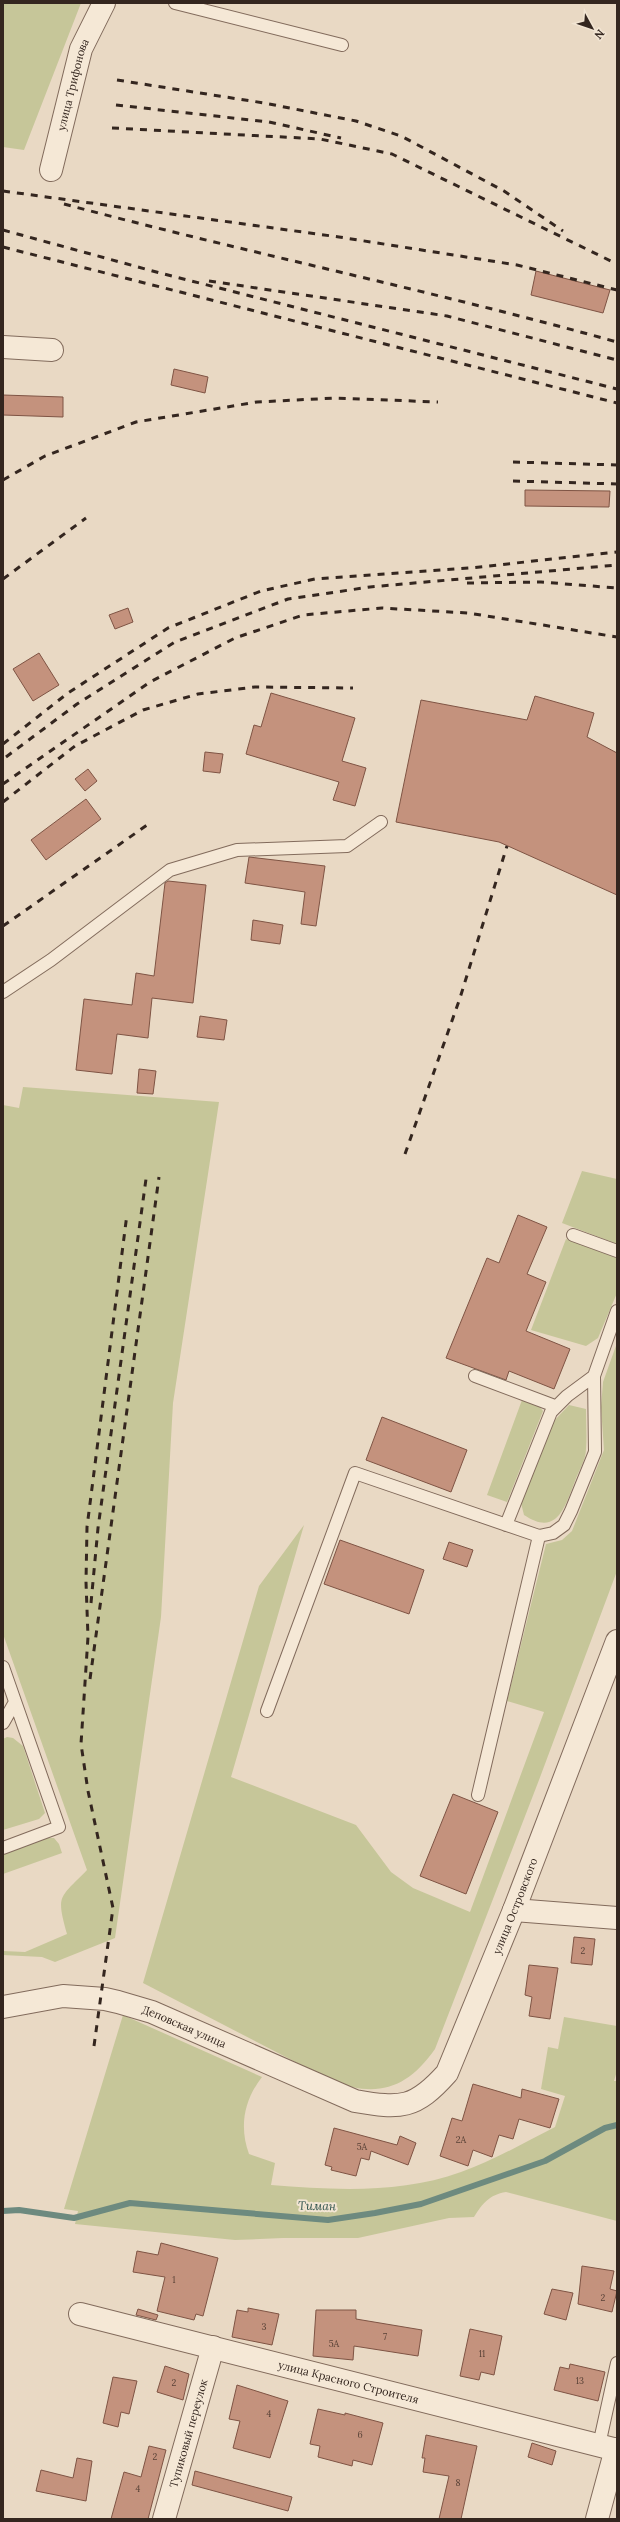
<svg xmlns="http://www.w3.org/2000/svg" width="620" height="2522" font-family="Lora,serif">
  <rect width="100%" height="100%" fill="#e9d9c4"/>
  <path fill="#c6c699" d="M 3,3 L 81,3 L 24,150 L 3,147 Z
    M 23,1087 L 219,1102 L 173,1403 L 161,1617 L 115,1938 L 55,1962 L 42,1957 L 3,1955 L 3,1951 L 25,1952 L 67,1934 C 56,1894 59,1899 87,1870 L 3,1634 L 3,1105 L 19,1108 Z
    M 582,1171 L 617,1179 L 617,1244 L 562,1223 Z
    M 566,1239 L 617,1258 L 617,1293 L 598,1338 L 586,1346 L 531,1330 Z
    M 617,1343 L 617,1571 L 539,1780 L 435,2049 C 407,2089 377,2098 332,2081 L 143,1983 L 259,1586 L 304,1525 L 231,1777 L 356,1825 L 391,1872 L 413,1888 L 470,1912 L 544,1712 L 507,1701 L 546,1544 L 562,1540 L 572,1531 L 604,1450 L 601,1407 L 603,1382 Z
    M 522,1400 L 539,1406 L 543,1411 L 507,1502 L 487,1495 Z
    M 569,1405 L 586,1409 C 586,1423 587,1436 586,1449 C 586,1460 578,1472 575,1481 C 565,1507 557,1537 524,1515 L 521,1503 L 553,1422 Z
    M 7,1737 L 13,1738 L 23,1746 L 45,1813 L 39,1819 L 3,1830 L 3,1739 Z
    M 47,1838 L 54,1838 L 59,1844 L 62,1853 L 3,1874 L 3,1854 Z
    M 123,2015 L 262,2077 C 244,2100 239,2127 249,2154 L 275,2163 L 271,2185 C 335,2190 400,2194 461,2172 C 493,2161 525,2142 555,2127 L 565,2096 L 541,2089 L 548,2047 L 558,2049 L 564,2017 L 617,2026 L 617,2071 L 614,2081 L 617,2081 L 617,2221 L 506,2192 C 489,2195 483,2203 474,2217 L 449,2218 L 358,2238 L 283,2238 L 235,2240 L 75,2224 L 78,2211 L 64,2209 Z"/>
  <g fill="none" stroke-linecap="round" stroke-linejoin="round">
    <path stroke="#6d8a7f" stroke-width="6" d="M 3,2211 L 19,2210 L 74,2218 L 130,2203 L 328,2220 L 375,2213 L 421,2204 L 545,2161 L 605,2128 L 617,2125"/>
  </g>
  <path fill="#c4927d" stroke="#7f5444" d="M 536,271 L 610,290 L 603,313 L 531,295 Z
    M 174,369 L 208,377 L 205,393 L 171,385 Z
    M 3,395 L 63,397 L 63,417 L 3,415 Z
    M 525,490 L 610,491 L 609,507 L 525,506 Z
    M 128,608 L 133,622 L 115,629 L 109,615 Z
    M 39,653 L 59,685 L 33,701 L 13,669 Z
    M 271,693 L 355,718 L 342,761 L 366,768 L 355,806 L 333,800 L 339,782 L 246,754 L 254,725 L 261,727 Z
    M 535,696 L 594,713 L 587,737 L 617,753 L 617,895 L 499,842 L 396,822 L 421,700 L 527,720 Z
    M 205,752 L 223,754 L 220,773 L 203,771 Z
    M 88,769 L 97,781 L 85,791 L 75,779 Z
    M 86,799 L 101,819 L 46,860 L 31,840 Z
    M 249,857 L 325,866 L 316,926 L 301,924 L 305,892 L 245,883 Z
    M 168,881 L 206,885 L 193,1003 L 152,998 L 148,1038 L 117,1034 L 112,1074 L 76,1070 L 84,999 L 132,1005 L 136,973 L 154,976 L 165,883 Z
    M 253,920 L 283,925 L 280,944 L 251,940 Z
    M 200,1016 L 227,1020 L 224,1040 L 197,1037 Z
    M 139,1069 L 156,1071 L 153,1094 L 137,1093 Z
    M 518,1215 L 547,1227 L 527,1274 L 546,1282 L 526,1331 L 570,1349 L 554,1389 L 509,1371 L 506,1380 L 446,1358 L 487,1258 L 499,1263 Z
    M 382,1417 L 467,1450 L 451,1492 L 366,1460 Z
    M 340,1540 L 424,1570 L 409,1614 L 324,1584 Z
    M 449,1542 L 473,1550 L 467,1567 L 443,1559 Z
    M 453,1794 L 498,1812 L 466,1894 L 420,1876 Z
    M 574,1937 L 595,1939 L 592,1965 L 571,1963 Z
    M 529,1965 L 558,1968 L 550,2019 L 529,2016 L 532,1997 L 525,1995 Z
    M 473,2084 L 521,2098 L 522,2089 L 559,2099 L 550,2128 L 519,2119 L 513,2139 L 499,2135 L 492,2157 L 473,2150 L 468,2166 L 440,2156 L 452,2118 L 462,2121 Z
    M 334,2128 L 397,2145 L 400,2136 L 416,2143 L 408,2165 L 371,2151 L 369,2160 L 361,2158 L 356,2176 L 331,2170 L 332,2167 L 325,2165 Z
    M 161,2243 L 218,2258 L 203,2316 L 196,2314 L 194,2320 L 157,2311 L 165,2277 L 133,2272 L 137,2251 L 158,2255 Z
    M 582,2266 L 614,2271 L 610,2289 L 617,2291 L 612,2312 L 578,2304 Z
    M 552,2289 L 573,2293 L 566,2320 L 544,2314 Z
    M 248,2308 L 279,2314 L 272,2345 L 232,2337 L 237,2310 L 248,2312 Z
    M 138,2309 L 158,2315 L 156,2320 L 136,2315 Z
    M 316,2310 L 356,2310 L 356,2319 L 422,2330 L 418,2356 L 354,2346 L 353,2360 L 313,2356 Z
    M 470,2329 L 502,2336 L 494,2375 L 481,2372 L 479,2380 L 460,2376 Z
    M 570,2364 L 605,2372 L 598,2401 L 554,2390 L 560,2367 L 569,2369 Z
    M 165,2366 L 189,2374 L 183,2400 L 157,2392 Z
    M 113,2377 L 137,2381 L 129,2414 L 121,2412 L 118,2427 L 103,2423 Z
    M 237,2385 L 288,2401 L 270,2458 L 233,2448 L 240,2421 L 229,2419 Z
    M 318,2409 L 345,2415 L 345,2413 L 383,2423 L 372,2465 L 353,2460 L 352,2466 L 318,2457 L 320,2446 L 310,2444 Z
    M 426,2435 L 477,2446 L 461,2519 L 439,2519 L 449,2476 L 423,2472 L 425,2458 L 422,2458 Z
    M 532,2443 L 556,2451 L 552,2465 L 528,2457 Z
    M 149,2446 L 166,2450 L 148,2519 L 111,2519 L 124,2472 L 141,2477 Z
    M 77,2458 L 92,2461 L 86,2501 L 36,2491 L 41,2470 L 73,2478 Z
    M 195,2471 L 292,2497 L 288,2511 L 192,2485 Z"/>
  <g fill="none" stroke-linecap="round" stroke-linejoin="round">
    <g stroke="#826b5c" stroke-width="14">
      <path id="service" d="M 175,3 L 342,45
        M 3,992 L 51,960 L 170,870 L 237,850 L 347,846 L 381,822
        M 573,1235 L 617,1251
        M 475,1376 L 555,1406
        M 506,1525 L 551,1412 L 567,1396 L 594,1376
        M 3,1667 L 59,1827 L 3,1848
        M 267,1711 L 355,1473 L 539,1536 L 553,1533 L 564,1525 L 571,1511 L 595,1452 L 594,1376 L 617,1311
        M 3,1723 L 15,1702
        M 478,1795 L 539,1536
        M 599,2445 L 617,2363"/>
    </g>
    <g stroke="#826b5c" stroke-width="24">
      <g id="minor">
        <path id="s1" d="M 51,170 L 81,49 L 104,3"/>
        <path d="M 3,347 L 52,350"/>
        <path d="M 514,1910 L 617,1918"/>
        <path id="s2" d="M 3,2007 L 63,1996 L 105,1999 L 118,2002 L 152,2012 L 355,2101 C 401,2109 415,2109 447,2073 L 514,1910 L 617,1641"/>
        <path id="s3" d="M 80,2314 L 617,2450"/>
        <path id="s4" d="M 164,2519 L 213,2347"/>
        <path d="M 597,2519 L 616,2449"/>
      </g>
    </g>
    <use href="#service" stroke="#f5e8d6" stroke-width="12"/>
    <use href="#minor" stroke="#f5e8d6" stroke-width="22"/>
    <path stroke="#34261f" stroke-width="3" stroke-dasharray="7 7" stroke-linecap="butt" d="M 117,80 L 264,103 L 356,121 L 401,136 L 504,191 L 563,231
      M 116,105 L 269,122 L 341,138
      M 112,128 L 320,139 L 392,154 L 617,264
      M 3,191 L 339,237 L 517,265 L 617,290
      M 64,204 C 248,253 434,291 617,342
      M 3,230 L 160,273 L 617,389
      M 3,247 L 617,403
      M 209,281 L 447,316 L 617,360
      M 513,462 L 617,465
      M 3,480 L 45,456 L 136,422 L 257,402 L 335,398 L 438,402
      M 513,481 L 617,484
      M 3,579 L 86,518
      M 467,583 L 541,582 L 617,588
      M 3,744 L 68,693 L 168,628 L 261,591 L 315,579 L 470,568 L 617,552
      M 6,757 L 77,704 L 175,642 L 288,599 L 370,587 L 617,565
      M 3,784 L 150,682 L 235,638 L 303,615 L 382,608 L 468,613 L 617,637
      M 3,802 L 75,746 L 143,710 L 198,694 L 255,687 L 353,688
      M 3,926 L 150,823
      M 405,1154 L 460,998 L 507,846
      M 91,1603 L 98,1528 L 146,1179
      M 90,1679 L 159,1177
      M 94,2046 L 113,1908 L 88,1791 L 81,1744 L 88,1637 L 86,1582 L 87,1527 L 127,1214"/>
  </g>
  <g text-anchor="middle" stroke-width="4" stroke-linejoin="round" paint-order="stroke">
    <g font-size="9" fill="#584136">
      <text x="583" y="1954">2</text>
      <text x="461" y="2143">2А</text>
      <text x="362" y="2150">5А</text>
      <text x="174" y="2283">1</text>
      <text x="603" y="2301">2</text>
      <text x="264" y="2330">3</text>
      <text x="385" y="2340">7</text>
      <text x="334" y="2347">5А</text>
      <text x="482" y="2357">11</text>
      <text x="580" y="2384">13</text>
      <text x="174" y="2386">2</text>
      <text x="269" y="2417">4</text>
      <text x="360" y="2438">6</text>
      <text x="155" y="2460">2</text>
      <text x="458" y="2486">8</text>
      <text x="138" y="2492">4</text>
    </g>
    <g font-size="11" fill="#34261f" stroke="#f2e5d3">
      <text dy="4" stroke="none"><textPath href="#s1" startOffset="88">улица Трифонова</textPath></text>
      <text dy="4" stroke="none"><textPath href="#s2" startOffset="657">улица Островского</textPath></text>
      <text dy="4" stroke="none"><textPath href="#s2" startOffset="187">Деповская улица</textPath></text>
      <text dy="4" stroke="none"><textPath href="#s3" startOffset="277">улица Красного Строителя</textPath></text>
      <text dy="4" stroke="none"><textPath href="#s4" startOffset="89">Тупиковый переулок</textPath></text>
    </g>
    <g font-size="12" font-style="italic" fill="#2f524b" stroke="#f2e5d3">
      <text transform="translate(317 2206) rotate(1)" y="4">Тиман</text>
    </g>
  </g>
  <rect width="620" height="2522" fill="none" stroke="#34261f" stroke-width="8"/>
  <g transform="translate(592 28) rotate(130)" stroke="#f2e5d3" stroke-width="3" paint-order="stroke">
  <path d="M0-3L7 15L0 10L-7 15Z" fill="#34261f"/>
  <text y="-6" font-size="11" font-weight="bold" text-anchor="middle" fill="#34261f">N</text>
  </g>
</svg>
